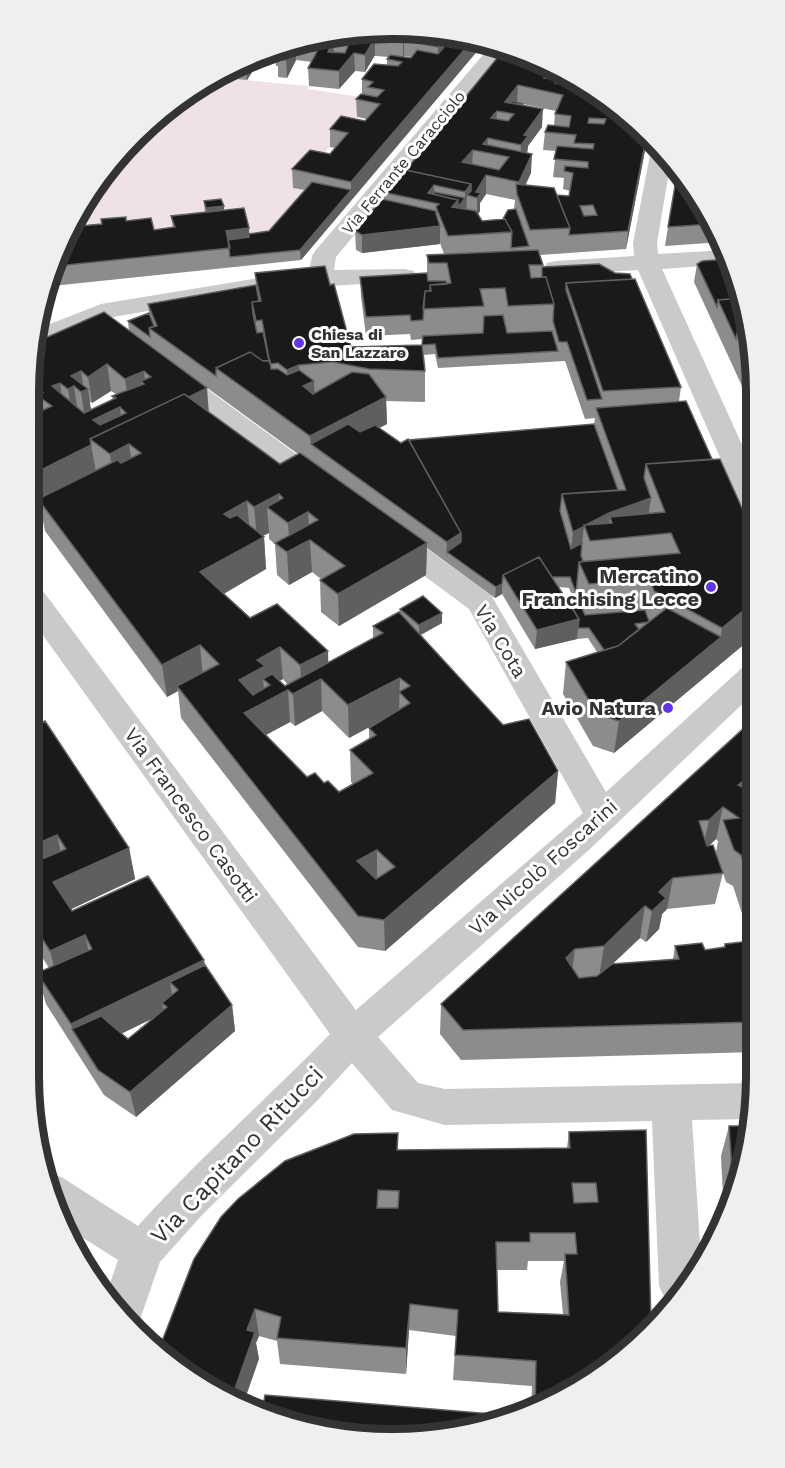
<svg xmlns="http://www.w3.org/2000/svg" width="785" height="1468" font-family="'Work Sans',sans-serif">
  <rect width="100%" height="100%" fill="#fff"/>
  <path fill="#efe1e4" d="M 223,78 L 309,86 L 308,89 L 373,99 L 294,187 L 313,191 L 269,241 L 62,247 L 66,231 L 153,119 Z"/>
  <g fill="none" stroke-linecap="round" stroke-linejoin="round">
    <path fill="#cacaca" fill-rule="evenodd" d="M 488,49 L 506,53 L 336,257 L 334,270 L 405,269 L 414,271 L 417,276 L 414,281 L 277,289 L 107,318 L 46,344 L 35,346 L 40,328 L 101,304 L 277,275 L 309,272 L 312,256 L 315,251 Z
      M 654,145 L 657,145 L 671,160 L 657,243 L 658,254 L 727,250 L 730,264 L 662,269 L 754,471 L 754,512 L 744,509 L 740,503 L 638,270 L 556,275 L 547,273 L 544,268 L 547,263 L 556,261 L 634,256 L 633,243 L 651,150 Z
      M 172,368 L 181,370 L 332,480 L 336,486 L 332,492 L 322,495 L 312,492 L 163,382 L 159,376 L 163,370 Z
      M 390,526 L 400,529 L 491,595 L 606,792 L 743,667 L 754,664 L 754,693 L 590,849 L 378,1037 L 418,1083 L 445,1089 L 755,1083 L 756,1099 L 750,1119 L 692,1120 L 701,1260 L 669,1302 L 666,1301 L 659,1286 L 652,1121 L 445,1125 L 392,1110 L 352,1063 L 314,1104 L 202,1215 L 160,1262 L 137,1328 L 105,1298 L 118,1260 L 66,1227 L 48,1193 L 45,1173 L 48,1172 L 63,1178 L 138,1226 C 198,1159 267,1099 330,1034 L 29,616 L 29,584 L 40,587 L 356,1010 L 583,813 L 469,609 L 380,543 L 375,536 L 380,529 Z"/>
  </g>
  <path fill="#8c8c8c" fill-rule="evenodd" d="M 417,29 L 480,46 L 479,49 L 301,260 L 52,286 L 66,231 L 127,221 L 154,230 L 173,227 L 171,216 L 205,213 L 204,201 L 224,206 L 224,210 L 249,228 L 249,234 L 269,231 L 305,190 L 293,188 L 292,169 L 330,154 L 335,148 L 330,147 L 330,129 L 365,121 L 367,119 L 357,117 L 356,99 L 362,94 L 362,79 L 387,65 L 387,59 L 389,57 L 375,56 L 375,55 L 365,72 L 355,71 L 339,89 L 309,86 L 308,68 L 312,62 L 296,60 L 287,78 L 278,77 L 278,66 L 276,66 L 275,56 L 264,54 L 276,48 ZM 404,56 L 412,57 L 411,58 L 403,57 Z
    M 502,52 L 554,66 L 632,119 L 648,135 L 626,249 L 540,255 L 542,267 L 599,264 L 681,387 L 679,401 L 754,535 L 754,636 L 614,753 L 593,746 L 563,694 L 566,662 L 597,652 L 588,638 L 577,639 L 535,649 L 502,594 L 495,598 L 427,548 L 426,575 L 339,626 L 321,612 L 320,580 L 321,579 L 312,572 L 289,585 L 277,575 L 275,544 L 269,539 L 269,533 L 262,536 L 264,537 L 266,569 L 224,594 L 250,618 L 329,663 L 373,638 L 373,626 L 399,613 L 400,609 L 442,613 L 442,623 L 420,635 L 503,725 L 558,771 L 555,803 L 385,951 L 358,947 L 181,718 L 178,691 L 167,697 L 45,531 L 39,501 L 29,506 L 29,369 L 104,312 L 209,412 L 280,464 L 298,454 L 129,331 L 128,321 L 149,313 L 148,304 L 256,285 L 255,273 L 330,285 L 351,347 L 422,345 L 423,339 L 411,340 L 410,334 L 366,336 L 361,296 L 360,277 L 427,273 L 427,255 L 444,254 L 440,243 L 440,244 L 362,253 L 356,250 L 355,231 L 382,199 L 382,192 L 406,170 ZM 523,104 L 556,111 L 555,114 L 554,126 L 545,132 L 543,150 L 556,151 L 553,177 L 564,178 L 563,189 L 570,191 L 569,196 L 557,195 L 525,185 L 531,173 L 527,153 L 528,146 L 542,127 ZM 486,194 L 515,200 L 514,209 L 503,219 L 482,221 L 478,214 L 480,211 L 480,203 ZM 435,354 L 438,368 L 565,361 L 585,419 L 595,418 L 594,424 L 409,440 L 401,443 L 379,428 L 387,424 L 386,401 L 425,402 L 425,371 L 424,355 ZM 111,391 L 116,394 L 112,396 L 113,400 L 91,410 L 89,401 L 92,403 ZM 559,587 L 569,588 L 572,595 L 565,596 ZM 283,679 L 288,685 L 285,686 L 279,681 ZM 322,711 L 349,738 L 383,720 L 369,728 L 369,739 L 350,750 L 351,782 L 353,784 L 339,792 L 324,783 L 307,777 L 266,735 L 290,722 L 295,726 Z
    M 263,55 L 247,80 L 235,79 L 235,71 Z
    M 681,171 L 722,242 L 665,246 L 668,227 Z
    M 697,264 L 753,345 L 754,412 L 694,282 Z
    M 29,704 L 35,726 L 129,848 L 135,879 L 71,909 L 72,911 L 204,960 L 205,965 L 232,1005 L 235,1031 L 136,1117 L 104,1095 L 46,1004 L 37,973 L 49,968 L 35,946 L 29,949 ZM 156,1017 L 128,1039 L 121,1033 L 147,1021 Z
    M 755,718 L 755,953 L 733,886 L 726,882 L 716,852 L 718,841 L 716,839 L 709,846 L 723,873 L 715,904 L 667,909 L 662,914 L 659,929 L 646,942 L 640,938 L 612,964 L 673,959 L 675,946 L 705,950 L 724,948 L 725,944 L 755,955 L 756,1052 L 461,1060 L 440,1034 L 441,1004 Z
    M 729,1126 L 748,1126 L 724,1216 L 721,1156 Z
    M 646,1130 L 633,1349 L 532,1412 L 531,1412 L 532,1386 L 453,1380 L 456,1336 L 409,1330 L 406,1374 L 280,1364 L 277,1341 L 259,1336 L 256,1343 L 259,1359 L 191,1378 L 398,1133 L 398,1150 L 567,1148 L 569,1132 ZM 528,1261 L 564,1261 L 560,1282 L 563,1314 L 498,1312 L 497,1270 L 527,1270 Z"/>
  <path fill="#5f5f5f" d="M 404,32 L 404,56 L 403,58 L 403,34 Z
    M 375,38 L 375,55 L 365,72 L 365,55 Z
    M 445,39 L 444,63 L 438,71 L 438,47 Z
    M 333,40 L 334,57 L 328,52 Z
    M 465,42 L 480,46 L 479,49 L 301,260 L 300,250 L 351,190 L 351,182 L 465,49 Z
    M 294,45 L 296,45 L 296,60 L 287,78 L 286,60 Z
    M 354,53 L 355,71 L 339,89 L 339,71 Z
    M 263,55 L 247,80 L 246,65 Z
    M 518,85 L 517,103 L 510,111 L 505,102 Z
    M 543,109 L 542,127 L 528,146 L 527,154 L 520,163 L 521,145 L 524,135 Z
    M 497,111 L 496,129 L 491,118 Z
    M 647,134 L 648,135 L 626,249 L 628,231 Z
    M 488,138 L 487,153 L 483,144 Z
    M 473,150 L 472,168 L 462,162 Z
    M 532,154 L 531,173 L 519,199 L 519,182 Z
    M 486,175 L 486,194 L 480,203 L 480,211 L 477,216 L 477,198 L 476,192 Z
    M 471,184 L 471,196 L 467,195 L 466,214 L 458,225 L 458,207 L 465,198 L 465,192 Z
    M 434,185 L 434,201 L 428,193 Z
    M 458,200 L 458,225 L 452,207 Z
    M 224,206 L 224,216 L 207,218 L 206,208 Z
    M 440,226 L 440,244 L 362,253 L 362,235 Z
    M 249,228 L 250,247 L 230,250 L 226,231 Z
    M 107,364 L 111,391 L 92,403 L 88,377 Z
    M 299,365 L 301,397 L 289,402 L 287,370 Z
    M 81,371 L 84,391 L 88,389 L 92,416 L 85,419 L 81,392 L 74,386 L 78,413 L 72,416 L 68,389 L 71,376 Z
    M 144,371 L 147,397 L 144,384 L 141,381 L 143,399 L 129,406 L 125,379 Z
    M 314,381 L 315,408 L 303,386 Z
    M 60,383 L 64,409 L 52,386 Z
    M 207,388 L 209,415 L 129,444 L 134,476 L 115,486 L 110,454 L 93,420 L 120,407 L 123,430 Z
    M 38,389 L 39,397 L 38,396 L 42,416 L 29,422 L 29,393 Z
    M 386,397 L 387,424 L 327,455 L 311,444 L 310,436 Z
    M 91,445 L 96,472 L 38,499 L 39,501 L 29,506 L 29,476 Z
    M 279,494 L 280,517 L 267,507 L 269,533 L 257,539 L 254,507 Z
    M 651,498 L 647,525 L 612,523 L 610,517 L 607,539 L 585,526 L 609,513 Z
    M 247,501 L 250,534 L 224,514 Z
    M 308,512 L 312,572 L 289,585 L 287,552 L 290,551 L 288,523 Z
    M 584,526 L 581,553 L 570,559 L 573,532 Z
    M 461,533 L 461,553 L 447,552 L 446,562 L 447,542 Z
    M 264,537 L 266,569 L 204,605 L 200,572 Z
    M 427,543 L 426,575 L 339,626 L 338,594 Z
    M 502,584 L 502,594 L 495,598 L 496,587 Z
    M 754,602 L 754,636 L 614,753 L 619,721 L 721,637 L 722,628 Z
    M 442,613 L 442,623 L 419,636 L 419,625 Z
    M 579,619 L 577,639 L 535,649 L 537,630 Z
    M 200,645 L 203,678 L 177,686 L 178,691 L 167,697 L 162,665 Z
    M 280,647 L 283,679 L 270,686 L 263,679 L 265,700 L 242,713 L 239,680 L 257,660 Z
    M 328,651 L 329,683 L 321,679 L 322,711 L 295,726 L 293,694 L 302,689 L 300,665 Z
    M 400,678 L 399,711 L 349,738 L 348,705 Z
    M 288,690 L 290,722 L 247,745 L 244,713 Z
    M 30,706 L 36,733 L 29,736 L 29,707 Z
    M 558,771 L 555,803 L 385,951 L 384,920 Z
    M 755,771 L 755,780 L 750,800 L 738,785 Z
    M 723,807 L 716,839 L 702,852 L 709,820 Z
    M 57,835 L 64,867 L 41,877 L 34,845 Z
    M 129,848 L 135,879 L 61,914 L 53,882 Z
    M 377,850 L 377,881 L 357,861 Z
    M 673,878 L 667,909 L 662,914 L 659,929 L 646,942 L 652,911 L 659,892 Z
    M 645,906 L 640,938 L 599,977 L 604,946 Z
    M 29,922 L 35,946 L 29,949 Z
    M 85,935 L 92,966 L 58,982 L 50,951 Z
    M 575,949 L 571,980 L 566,958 Z
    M 204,960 L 208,991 L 178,990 L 170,982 L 174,1007 L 167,1007 L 162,1003 L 164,1013 L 86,1051 L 72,1029 L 78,1055 L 71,1024 Z
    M 232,1005 L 235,1031 L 136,1117 L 130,1092 Z
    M 410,1304 L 409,1330 L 406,1374 L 406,1348 Z
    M 255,1309 L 259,1336 L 256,1343 L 259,1359 L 244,1402 L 232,1397 L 247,1330 Z"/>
  <path fill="#1a1a1a" stroke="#5f5f5f" stroke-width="1.5" fill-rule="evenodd" d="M 417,29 L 465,42 L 445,39 L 438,47 L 417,43 L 419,40 L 412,40 L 417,33 L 404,32 L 403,34 L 387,33 Z
    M 375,35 L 375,38 L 365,55 L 354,53 L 339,71 L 308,68 L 320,46 L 305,44 L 333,40 L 328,52 L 345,53 L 350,41 L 336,40 Z
    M 294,45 L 286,60 L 277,59 L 283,50 L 275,49 L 276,48 Z
    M 445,46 L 465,49 L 351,182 L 292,169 L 310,150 L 330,154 L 348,133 L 330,129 L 341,116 L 365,121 L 380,104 L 356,99 L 361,94 L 377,97 L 384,90 L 368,87 L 373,82 L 362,79 L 374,64 L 398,66 L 402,62 L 387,59 L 390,55 L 411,58 L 417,50 L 438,54 Z
    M 502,52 L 538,62 L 535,71 L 544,72 L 544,78 L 555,79 L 555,83 L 580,89 L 588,89 L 613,106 L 602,104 L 601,109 L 614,111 L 615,107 L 632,119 L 647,134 L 628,231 L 569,235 L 570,228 L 557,195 L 569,196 L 573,173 L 564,171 L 565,166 L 588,168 L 588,162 L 554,159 L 557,146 L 593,149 L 594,144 L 574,143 L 576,135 L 545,132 L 548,125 L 569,127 L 571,116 L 555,114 L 563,95 L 518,85 L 505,102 L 543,109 L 524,135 L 528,136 L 521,145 L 488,138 L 483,144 L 532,154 L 519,182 L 486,175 L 476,192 L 481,193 L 477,198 L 467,195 L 471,191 L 471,184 L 406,170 ZM 497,111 L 514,114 L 508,121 L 491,118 ZM 589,118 L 606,119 L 604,124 L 588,123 ZM 473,150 L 509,157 L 499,170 L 462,162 ZM 593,205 L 597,215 L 584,216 L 580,206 Z
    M 546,65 L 554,66 L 574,80 L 556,76 L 557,73 L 544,71 Z
    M 512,101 L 523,104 L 522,105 L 510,103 Z
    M 678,168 L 681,171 L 712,224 L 668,227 Z
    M 401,169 L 471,184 L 465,192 L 434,185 L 428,193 L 458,200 L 452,207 L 476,211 L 482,221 L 505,219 L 512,232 L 448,236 L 436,207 L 439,204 L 382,192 Z
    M 312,182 L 351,190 L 300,250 L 230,257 L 228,240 L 249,237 L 249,234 L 269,231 Z
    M 516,184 L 554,188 L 570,228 L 530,230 L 517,194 Z
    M 434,192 L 465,198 L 458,207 L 458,200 L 433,194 Z
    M 221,199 L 224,206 L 206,208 L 204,201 Z
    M 382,199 L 436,211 L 436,214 L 440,226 L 362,235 L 355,231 Z
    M 244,208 L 249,228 L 226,231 L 230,248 L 57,266 L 66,231 L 69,227 L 102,224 L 101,219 L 126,217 L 126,221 L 151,218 L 154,230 L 175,227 L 171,216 Z
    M 516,209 L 529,246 L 511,248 L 512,232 L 505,219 L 503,219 L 508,210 Z
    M 538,250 L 543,265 L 529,265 L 531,278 L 546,277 L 554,304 L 508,306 L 505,288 L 480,289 L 484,306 L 423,309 L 425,291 L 431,291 L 430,285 L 451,283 L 447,263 L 429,263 L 427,255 Z
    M 730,259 L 741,298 L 718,300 L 717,307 L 697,264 L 702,261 Z
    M 599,264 L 615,273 L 630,274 L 632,279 L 566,283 L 566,290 L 602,399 L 587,400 L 567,342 L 559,342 L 553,321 L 554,304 L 546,277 L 542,277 L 542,267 Z
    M 325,266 L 330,285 L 334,284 L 351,347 L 422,345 L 425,371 L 369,369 L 333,362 L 299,365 L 287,370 L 278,363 L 270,364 L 262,320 L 256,321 L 252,302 L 261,301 L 255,273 Z
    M 427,273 L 428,281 L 446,281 L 447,284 L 430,285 L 430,291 L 425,291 L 423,320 L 411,321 L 410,315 L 366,317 L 360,277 Z
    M 635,279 L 681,387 L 603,391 L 566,283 Z
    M 256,285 L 259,301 L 252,302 L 253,314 L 257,333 L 263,332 L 269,361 L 263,361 L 250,352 L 216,368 L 216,376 L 149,328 L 157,326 L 148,304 Z
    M 741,298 L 749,327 L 738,328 L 736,339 L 718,300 Z
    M 104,312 L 207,388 L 189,397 L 184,394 L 90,439 L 91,445 L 29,476 L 29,402 L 41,411 L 52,406 L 38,396 L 43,393 L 38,389 L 29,393 L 29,369 L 36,342 ZM 107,364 L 125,379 L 144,371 L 151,377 L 141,381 L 144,384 L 112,396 L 116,398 L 84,413 L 52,386 L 60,383 L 68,389 L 74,386 L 81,392 L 88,389 L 71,376 L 81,371 L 88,377 ZM 120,407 L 126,413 L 100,425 L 93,420 Z
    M 149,313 L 154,326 L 149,328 L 150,337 L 128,321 Z
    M 503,315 L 507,333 L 552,331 L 558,351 L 438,358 L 435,344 L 422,345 L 423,336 L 483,333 L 484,316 Z
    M 749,327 L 753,345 L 753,359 L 738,328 Z
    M 250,352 L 263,361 L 270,360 L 271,369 L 278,369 L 287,375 L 299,370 L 314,381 L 303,386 L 313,394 L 352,372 L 369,374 L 386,397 L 310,436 L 216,368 Z
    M 184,394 L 280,464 L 300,453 L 427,543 L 338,594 L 320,580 L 345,566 L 310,540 L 287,552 L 275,543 L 318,520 L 308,512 L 288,523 L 267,507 L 283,498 L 279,494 L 254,507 L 247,501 L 224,514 L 230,518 L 237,515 L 264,537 L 200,572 L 250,618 L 277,604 L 328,651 L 300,665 L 280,647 L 257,660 L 265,666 L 239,680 L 253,695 L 270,685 L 263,679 L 272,674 L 285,686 L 383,633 L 373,626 L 399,612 L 503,725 L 529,719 L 558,771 L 384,920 L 358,916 L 177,686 L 219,664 L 200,645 L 162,665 L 38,499 L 117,460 L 121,463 L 141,453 L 129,444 L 110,454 L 90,439 ZM 400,678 L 410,686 L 399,692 L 410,703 L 369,728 L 376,735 L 350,750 L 373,773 L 339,792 L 328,781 L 324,783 L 315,773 L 307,777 L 244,713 L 288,690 L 293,694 L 321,679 L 348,705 ZM 377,850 L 395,867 L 376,879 L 357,861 Z
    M 686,401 L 712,459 L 646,464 L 644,478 L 651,498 L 609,513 L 586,525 L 584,525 L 585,526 L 573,532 L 562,494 L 626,490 L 596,408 Z
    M 348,424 L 360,432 L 375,425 L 401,443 L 408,439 L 461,533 L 447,542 L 311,444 Z
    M 594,424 L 618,490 L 562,494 L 560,511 L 571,549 L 582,543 L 581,556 L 583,561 L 579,562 L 576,593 L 570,577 L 552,577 L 539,557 L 503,575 L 502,584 L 496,587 L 447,552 L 461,542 L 461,533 L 409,440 Z
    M 720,459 L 754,535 L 754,602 L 722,628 L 654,591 L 650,579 L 589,584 L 579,562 L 680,553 L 671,533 L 590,541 L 584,525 L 612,523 L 610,517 L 665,512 L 646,464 Z
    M 539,557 L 579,619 L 537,630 L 503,575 Z
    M 576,595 L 585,615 L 645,610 L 649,621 L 648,622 L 635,624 L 639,629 L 618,646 L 604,650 L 589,628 L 578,628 L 579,619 L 565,596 Z
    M 423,596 L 442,613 L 419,625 L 400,609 Z
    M 667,608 L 721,637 L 619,721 L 597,714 L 566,662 L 618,646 Z
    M 755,718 L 755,771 L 738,785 L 755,793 L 755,897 L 741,855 L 734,850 L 723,820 L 739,818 L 723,807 L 709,820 L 699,821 L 707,846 L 713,845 L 723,873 L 673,878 L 659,892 L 666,898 L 652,911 L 645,906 L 604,946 L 575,949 L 566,958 L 579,978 L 597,976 L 612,964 L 679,959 L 675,946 L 702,943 L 705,950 L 725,947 L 725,944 L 751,941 L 755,955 L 755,1022 L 463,1030 L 441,1004 Z
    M 45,721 L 129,848 L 53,882 L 72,911 L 148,876 L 204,960 L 71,1024 L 37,973 L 92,949 L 85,935 L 50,951 L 29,918 L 29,728 ZM 57,835 L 66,849 L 42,859 L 34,845 Z
    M 205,965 L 232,1005 L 130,1092 L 98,1070 L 72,1029 L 101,1016 L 128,1039 L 167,1007 L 162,1003 L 178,990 L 170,982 Z
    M 729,1126 L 748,1126 L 733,1184 Z
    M 646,1130 L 651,1325 L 633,1349 L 535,1410 L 536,1361 L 455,1355 L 458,1310 L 410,1304 L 406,1348 L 277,1338 L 281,1317 L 255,1309 L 247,1330 L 255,1332 L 232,1397 L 191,1378 L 159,1349 L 194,1259 L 221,1217 L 238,1199 L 285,1161 L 354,1134 L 398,1133 L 397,1150 L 570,1148 L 569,1132 ZM 572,1183 L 596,1183 L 598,1202 L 574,1203 ZM 378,1190 L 399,1191 L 398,1208 L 377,1208 ZM 530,1233 L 575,1233 L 577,1254 L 565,1254 L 569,1315 L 498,1312 L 496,1242 L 530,1242 Z
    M 265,1395 L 515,1416 L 417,1439 L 299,1427 L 262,1411 Z"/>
  <g fill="#6235e9" stroke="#fff" stroke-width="2">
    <circle cx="299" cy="343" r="6"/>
    <circle cx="711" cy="587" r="6"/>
    <circle cx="668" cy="708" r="6"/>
  </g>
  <g text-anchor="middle" stroke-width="6" stroke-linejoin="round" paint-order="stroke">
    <g font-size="16" fill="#333" stroke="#fff">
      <text transform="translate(403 162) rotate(-50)" y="6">Via Ferrante Caracciolo</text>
    </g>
    <g font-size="16" font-weight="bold" fill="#333" stroke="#fff" text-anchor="start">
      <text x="311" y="340">Chiesa di<tspan x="311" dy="18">San Lazzaro</tspan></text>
    </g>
    <g font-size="20" font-weight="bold" fill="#333" stroke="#fff" text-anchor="end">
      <text x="699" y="583">Mercatino<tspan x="699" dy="23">Franchising Lecce</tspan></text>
      <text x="656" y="715">Avio Natura</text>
    </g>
    <g font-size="20" fill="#333" stroke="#fff">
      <text transform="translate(501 641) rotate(59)" y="7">Via Cota</text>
      <text transform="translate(191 815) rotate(54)" y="7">Via Francesco Casotti</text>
      <text transform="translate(543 867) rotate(-42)" y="7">Via Nicolò Foscarini</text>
    </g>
    <g font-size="24" fill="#333" stroke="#fff">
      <text transform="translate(237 1155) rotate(-46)" y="8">Via Capitano Ritucci</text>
    </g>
  </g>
  <path d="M0 0H785V1468H0ZM392 39H393A353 353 0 0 1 746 392V1076A353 353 0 0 1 393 1429H392A353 353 0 0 1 39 1076V392A353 353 0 0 1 392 39Z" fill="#efefef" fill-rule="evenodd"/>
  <path fill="none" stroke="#333" stroke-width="8" d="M392 39H393A353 353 0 0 1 746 392V1076A353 353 0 0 1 393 1429H392A353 353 0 0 1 39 1076V392A353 353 0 0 1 392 39Z"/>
</svg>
